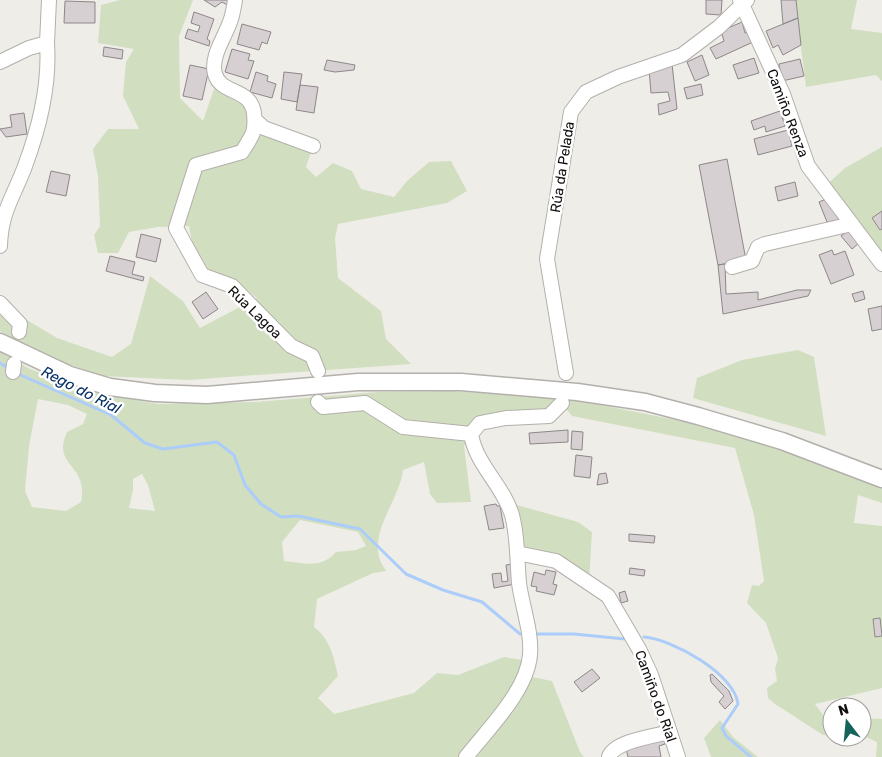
<svg xmlns="http://www.w3.org/2000/svg" width="882" height="757" font-family="Rubik,sans-serif">
  <rect width="100%" height="100%" fill="#efede7"/>
  <path fill="#d1dfc0" fill-rule="evenodd" d="M 120,0 L 193,0 L 179,36 L 180,98 L 203,121 L 215,86 L 247,103 L 256,130 L 312,149 L 306,167 L 316,177 L 333,163 L 352,171 L 361,189 L 394,197 L 407,181 L 429,162 L 451,161 L 467,191 L 447,203 L 338,224 L 335,238 L 338,278 L 381,311 L 386,339 L 411,364 L 188,380 L 103,376 L 47,357 L 0,331 L 0,304 L 57,338 L 112,357 L 131,344 L 150,276 L 183,301 L 200,328 L 257,298 L 236,281 L 208,270 L 192,242 L 189,226 L 158,227 L 129,232 L 118,253 L 98,253 L 94,235 L 100,226 L 98,177 L 93,149 L 108,129 L 139,129 L 123,96 L 126,62 L 134,49 L 98,43 L 101,5 Z
    M 795,0 L 857,0 L 851,29 L 882,33 L 882,81 L 876,75 L 806,87 Z
    M 882,147 L 882,264 L 824,187 L 845,168 Z
    M 798,350 L 814,357 L 826,436 L 693,398 L 697,378 L 742,360 Z
    M 0,352 L 30,369 L 59,380 L 106,395 L 158,404 L 255,402 L 379,392 L 451,391 L 571,399 L 721,429 L 768,443 L 882,485 L 882,503 L 858,495 L 854,523 L 882,526 L 882,688 L 815,704 L 824,716 L 832,717 L 832,736 L 823,735 L 775,704 L 768,698 L 767,688 L 777,681 L 775,669 L 778,658 L 766,623 L 747,603 L 752,585 L 759,586 L 764,581 L 754,515 L 735,448 L 572,416 L 561,403 L 549,416 L 506,418 L 471,434 L 464,446 L 471,502 L 437,503 L 430,494 L 424,462 L 403,470 C 400,498 372,527 379,557 C 380,562 384,567 386,571 L 373,573 L 317,599 L 314,627 C 330,639 334,657 338,676 L 318,698 L 334,714 L 414,693 L 437,673 L 458,675 L 504,657 L 529,661 L 532,677 L 552,681 L 580,752 L 584,757 L 0,757 ZM 38,399 L 68,405 L 87,414 L 83,424 L 67,432 C 51,467 89,463 81,502 L 66,511 L 32,507 L 25,491 L 29,446 ZM 142,474 L 148,485 L 155,511 L 129,508 L 133,490 L 133,479 ZM 300,520 L 358,532 L 366,546 L 356,550 L 336,552 C 321,569 305,563 284,561 L 282,542 Z
    M 506,502 L 578,522 L 592,532 L 589,583 L 556,561 L 517,553 Z
    M 862,718 L 882,719 L 882,757 L 876,757 L 877,742 L 862,735 Z
    M 720,720 L 733,737 L 758,757 L 711,757 L 704,738 Z"/>
  <g fill="none" stroke-linecap="round" stroke-linejoin="round">
    <path stroke="#accdfa" stroke-width="3" d="M 0,363 L 9,369
      M 16,373 L 111,415 L 145,443 L 163,449 L 217,442 L 234,455 L 245,485 L 261,504 L 281,517 L 298,516 L 360,529 L 406,574 L 443,590 L 482,602 L 520,634
      M 536,634 L 574,634 L 625,639
      M 644,637 C 672,639 735,674 738,704 L 722,728 L 726,736 L 751,757"/>
  </g>
  <path fill="#d7d0d2" stroke="#8e8789" d="M 204,0 L 229,0 L 229,6 L 222,2 L 215,7 Z
    M 706,0 L 722,0 L 721,15 L 706,14 Z
    M 781,0 L 796,0 L 798,18 L 783,24 Z
    M 65,1 L 95,2 L 95,23 L 64,23 Z
    M 194,12 L 214,19 L 207,39 L 210,41 L 209,46 L 185,38 L 188,29 L 198,32 L 200,26 L 191,23 Z
    M 798,18 L 801,45 L 783,55 L 778,45 L 773,48 L 766,31 Z
    M 742,22 L 745,33 L 749,32 L 753,42 L 716,59 L 710,48 L 724,41 L 721,31 Z
    M 242,24 L 271,32 L 267,44 L 262,42 L 259,50 L 237,44 Z
    M 104,47 L 123,50 L 122,59 L 103,56 Z
    M 232,49 L 250,54 L 248,60 L 254,61 L 248,79 L 225,72 Z
    M 702,55 L 709,75 L 695,81 L 687,62 Z
    M 754,58 L 759,73 L 738,79 L 733,65 Z
    M 800,59 L 804,76 L 782,81 L 779,64 Z
    M 327,60 L 355,65 L 354,70 L 335,72 L 324,70 Z
    M 672,64 L 677,109 L 659,115 L 658,104 L 670,101 L 668,92 L 651,93 L 649,69 Z
    M 190,65 L 209,69 L 202,100 L 183,96 Z
    M 256,72 L 268,76 L 267,81 L 276,84 L 272,98 L 250,92 Z
    M 284,72 L 302,74 L 297,102 L 281,99 Z
    M 701,84 L 703,95 L 687,99 L 684,88 Z
    M 300,85 L 318,87 L 314,113 L 296,110 Z
    M 780,111 L 785,126 L 766,132 L 765,126 L 754,130 L 751,121 Z
    M 24,113 L 27,134 L 6,137 L 0,129 L 12,127 L 10,115 Z
    M 788,130 L 792,146 L 758,155 L 754,139 Z
    M 727,159 L 746,260 L 718,265 L 699,165 Z
    M 51,171 L 70,175 L 66,196 L 46,192 Z
    M 795,182 L 798,196 L 778,201 L 775,187 Z
    M 826,199 L 839,220 L 827,222 L 819,202 Z
    M 882,211 L 882,229 L 880,230 L 872,218 Z
    M 848,231 L 858,244 L 852,249 L 841,236 Z
    M 141,234 L 161,239 L 156,262 L 136,257 Z
    M 832,250 L 834,255 L 845,251 L 854,275 L 831,284 L 819,255 Z
    M 110,256 L 135,262 L 132,274 L 144,277 L 143,281 L 106,271 Z
    M 725,264 L 726,294 L 758,292 L 758,300 L 797,290 L 811,290 L 808,296 L 723,314 L 718,265 Z
    M 863,291 L 865,299 L 855,302 L 852,294 Z
    M 206,292 L 218,309 L 203,319 L 192,302 Z
    M 882,306 L 882,329 L 872,331 L 868,309 Z
    M 568,430 L 568,442 L 530,444 L 529,433 Z
    M 572,431 L 583,432 L 582,450 L 571,449 Z
    M 576,455 L 592,457 L 590,478 L 574,476 Z
    M 606,473 L 608,483 L 597,485 L 599,474 Z
    M 496,504 L 497,506 L 500,506 L 504,528 L 489,530 L 484,506 Z
    M 629,534 L 655,536 L 654,543 L 629,541 Z
    M 512,564 L 515,584 L 494,588 L 492,574 L 501,573 L 502,582 L 508,581 L 506,565 Z
    M 630,568 L 645,570 L 644,576 L 629,574 Z
    M 546,570 L 556,572 L 553,584 L 557,585 L 554,595 L 536,591 L 537,587 L 531,586 L 534,572 L 545,575 Z
    M 625,591 L 628,601 L 621,603 L 619,593 Z
    M 880,618 L 882,636 L 875,637 L 873,619 Z
    M 592,669 L 600,678 L 582,692 L 574,682 Z
    M 712,674 L 729,691 L 733,701 L 725,709 L 719,702 L 724,696 L 711,682 L 710,675 Z
    M 664,740 L 665,744 L 659,746 L 661,757 L 628,757 L 626,748 Z"/>
  <g fill="none" stroke-linecap="round" stroke-linejoin="round">
    <g stroke="#b3b0ab" stroke-width="16">
      <path id="minor" d="M 235,0 C 234,6 233,13 231,19 C 226,36 210,56 215,74 C 221,95 250,87 254,113 C 256,134 252,135 242,152 L 196,165 L 176,228 L 202,275 L 232,286 L 291,346 L 312,356 L 318,371
        M 740,0 L 783,94 L 808,166 L 882,264
        M 0,62 L 29,48 L 47,43 L 49,0
        M 255,120 L 264,128 L 313,146
        M 0,246 C 1,211 14,196 25,166 C 40,126 50,85 47,43
        M 732,267 L 752,261 L 758,247 L 765,244 L 852,224
        M 0,303 L 20,324 L 19,332
        M 13,372 L 14,364
        M 566,373 L 547,259 L 571,112 L 586,92 L 618,77 L 682,55 L 719,27 L 747,0
        M 318,402 L 323,407 L 365,403 L 403,427 L 471,434 L 480,423 L 506,418 L 549,416 L 562,403
        M 517,553 L 556,561 L 608,596 L 639,649 L 651,675 L 678,757
        M 466,757 C 488,729 527,691 530,655 C 532,632 522,606 519,583 C 517,561 518,537 512,515 C 503,485 476,465 471,434
        M 609,757 C 614,741 655,736 670,732"/>
    </g>
    <g stroke="#b3b0ab" stroke-width="19">
      <path id="major" d="M 0,342 L 70,375 L 110,387 L 155,393 L 207,395 L 358,382 L 461,382 L 577,392 L 645,402 L 698,416 L 782,441 L 882,479"/>
    </g>
    <use href="#minor" stroke="#fff" stroke-width="14"/>
    <use href="#major" stroke="#fff" stroke-width="16"/>
  </g>
  <g text-anchor="middle" stroke-width="5" stroke-linejoin="round" paint-order="stroke">
    <g font-size="14" fill="#100f0e" stroke="#fff">
      <text transform="translate(788 113) rotate(69)" y="5">Camiño Renza</text>
      <text transform="translate(562 167) rotate(-81)" y="5">Rúa da Pelada</text>
      <text transform="translate(255 312) rotate(44)" y="5">Rúa Lagoa</text>
      <text transform="translate(656 696) rotate(70)" y="5">Camiño do Rial</text>
    </g>
    <g font-size="15" font-style="italic" fill="#053165" stroke="#fff">
      <text transform="translate(81 390) rotate(27)" y="5">Rego do Rial</text>
    </g>
  </g>
  <g transform="translate(847 722) rotate(344)"><circle r="24" fill="#ffffff" stroke="#9f9f9f"/>
  <path d="M0-4L9 19L0 12L-9 19Z" fill="#16635c"/>
  <text y="-8" font-size="14" font-weight="bold" text-anchor="middle" fill="#100f0e">N</text>
  </g>
</svg>
